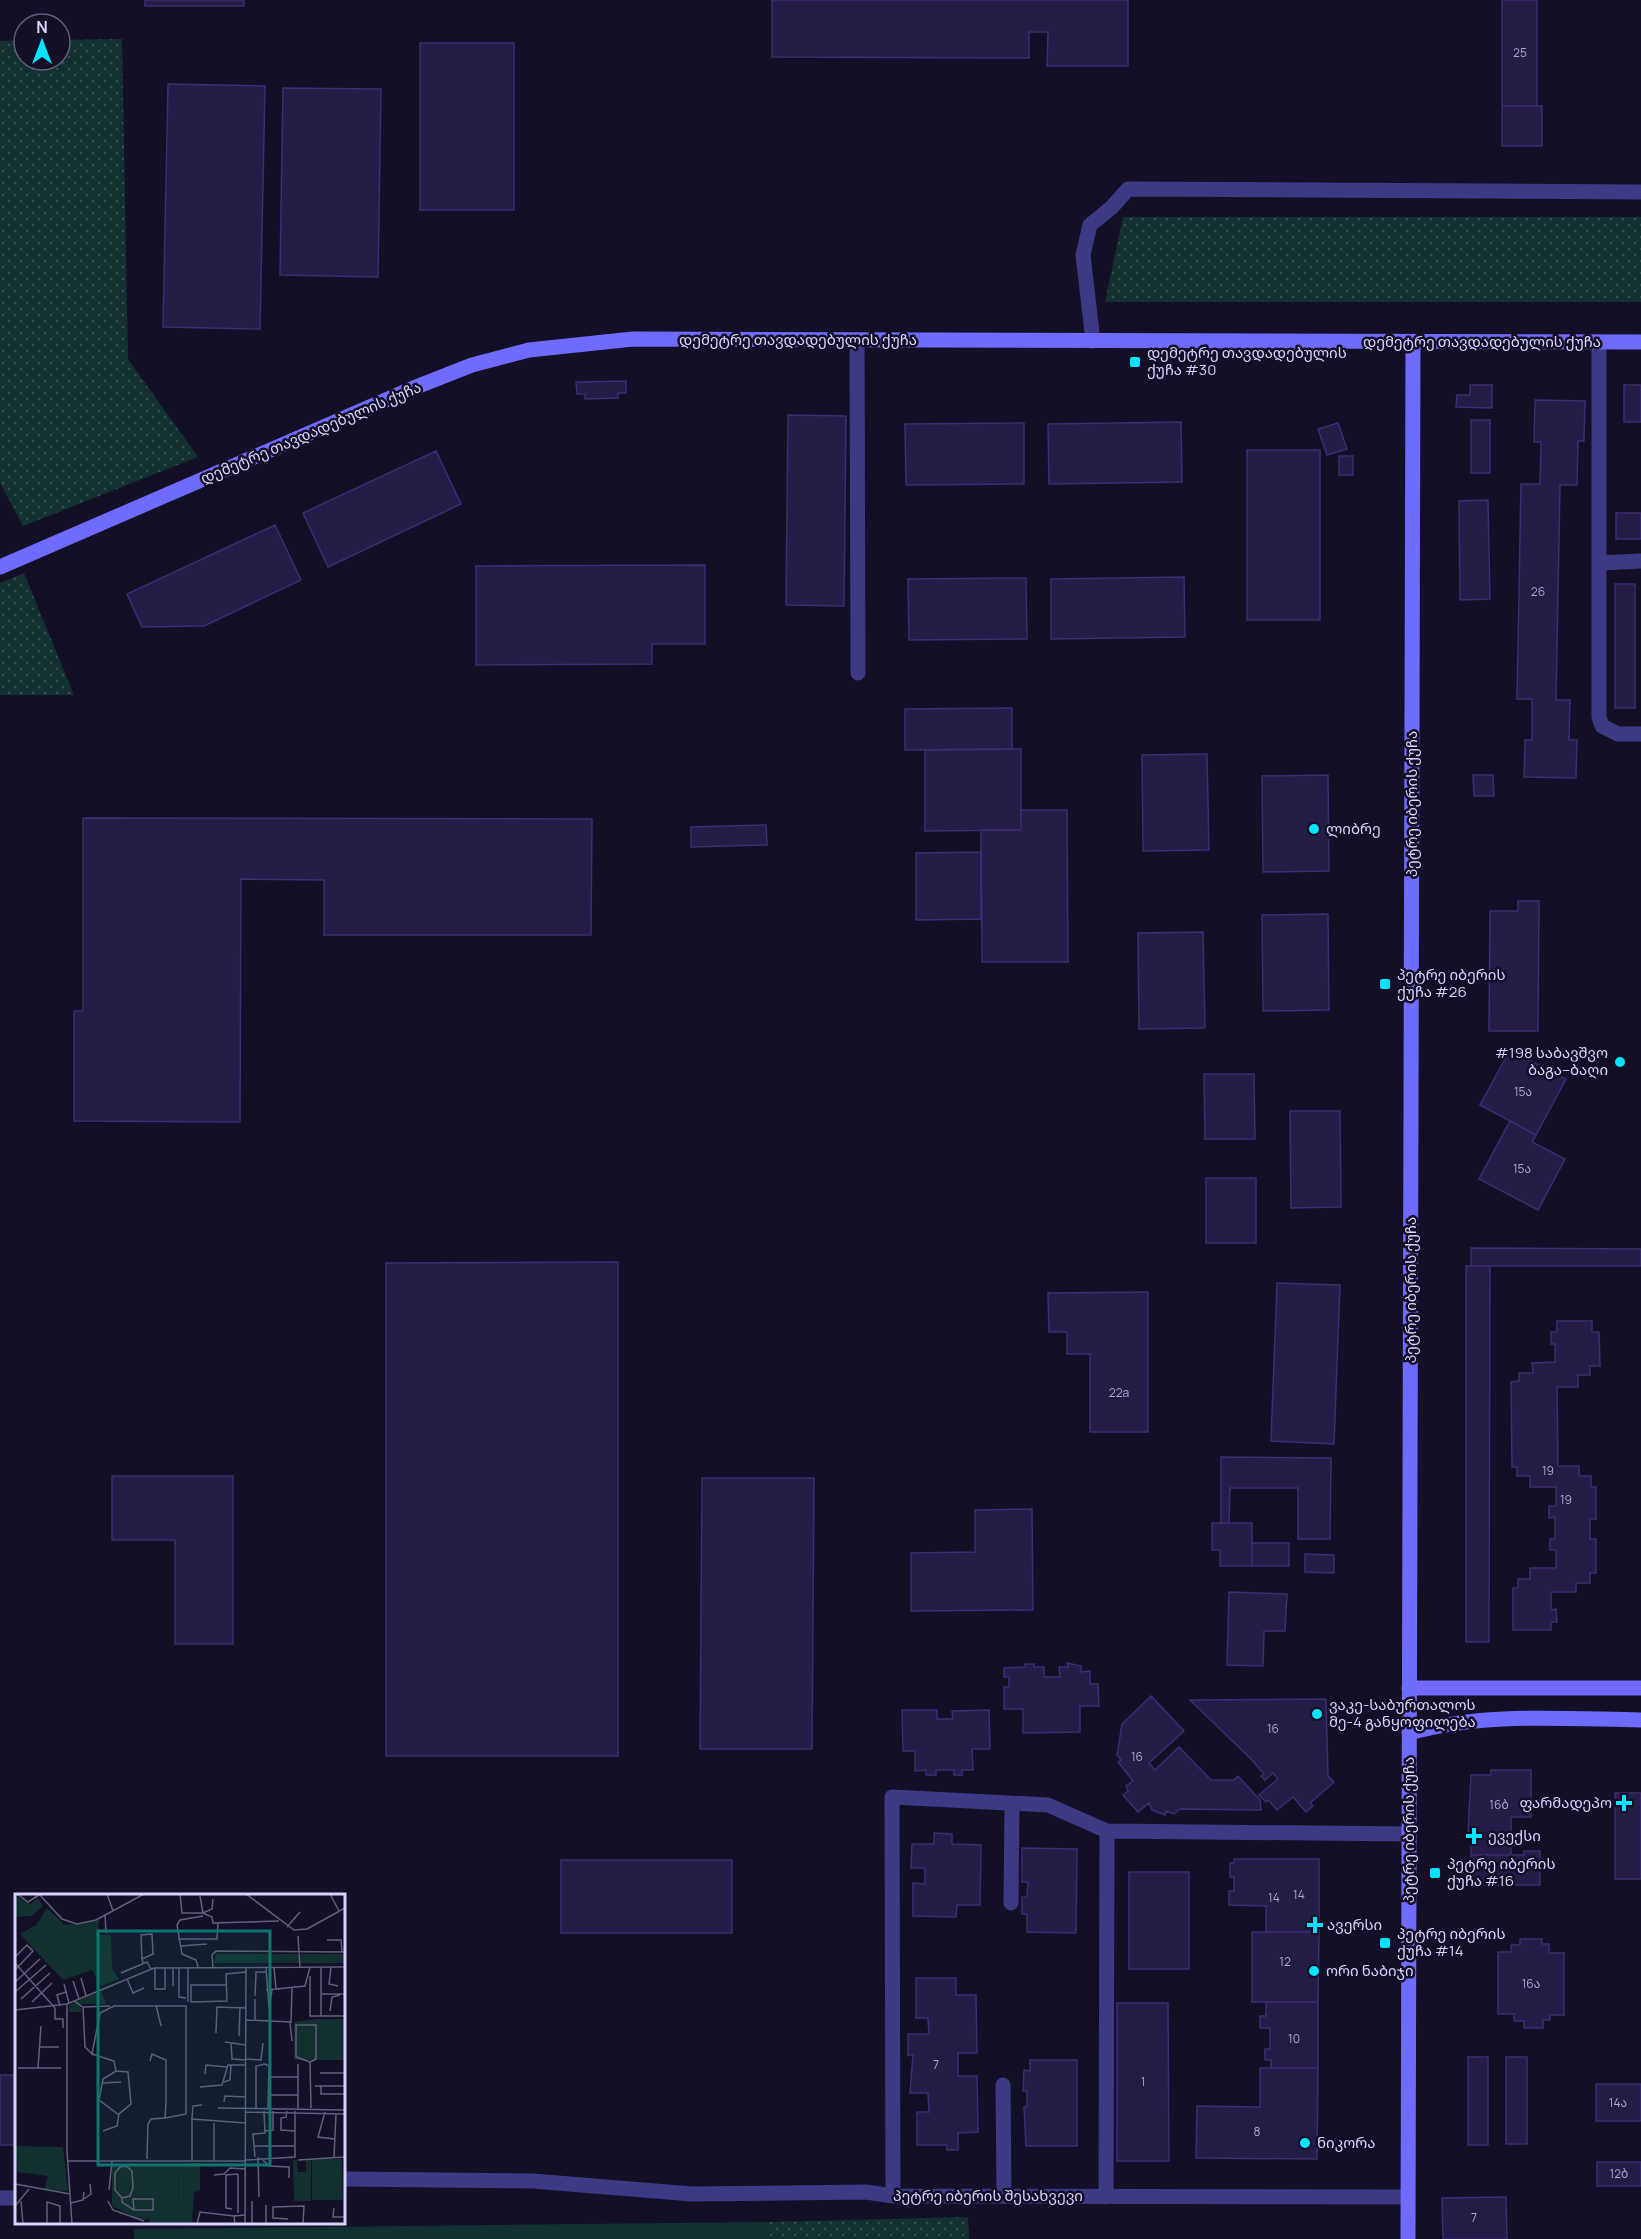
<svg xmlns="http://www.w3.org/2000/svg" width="1641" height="2239" font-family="Manrope,'Noto Sans Georgian',sans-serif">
  <defs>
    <pattern id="green-dots" width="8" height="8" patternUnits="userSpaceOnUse" patternTransform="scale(1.5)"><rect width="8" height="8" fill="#12302f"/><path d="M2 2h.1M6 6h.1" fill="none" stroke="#344d4e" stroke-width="1.8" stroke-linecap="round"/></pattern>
  </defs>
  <rect width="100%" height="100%" fill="#130f26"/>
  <path fill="url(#green-dots)" d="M 122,39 L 128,359 L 198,457 L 23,526 L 0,483 L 0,41 L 24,40 L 24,60 L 60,60 L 60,40 Z
    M 1123,217 L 1641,217 L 1641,302 L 1105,302 Z
    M 24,573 L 74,695 L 0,695 L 0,583 Z
    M 968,2217 L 969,2239 L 767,2239 L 766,2222 Z"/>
  <path fill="#12302f" d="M 766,2222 L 767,2239 L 134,2239 L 134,2229 Z"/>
  <path fill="#241b47" stroke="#3b2d73" stroke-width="1.5" d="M 145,0 L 244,0 L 244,6 L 145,6 Z
    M 772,0 L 1128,0 L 1128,66 L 1047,66 L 1048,32 L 1029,32 L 1029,58 L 772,57 Z
    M 1502,0 L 1537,0 L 1537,106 L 1502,106 Z
    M 420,43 L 514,43 L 514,210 L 420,210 Z
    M 168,84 L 265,86 L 260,329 L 163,327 Z
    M 283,88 L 381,89 L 378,277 L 280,275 Z
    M 1502,106 L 1542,106 L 1542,146 L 1502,146 Z
    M 626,381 L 626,393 L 618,393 L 618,398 L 585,399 L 585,394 L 577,394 L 576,382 Z
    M 1470,385 L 1492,385 L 1492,408 L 1456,407 L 1457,395 L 1470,395 Z
    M 1624,385 L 1641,385 L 1641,422 L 1624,422 Z
    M 1535,400 L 1585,401 L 1584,441 L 1578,441 L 1577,485 L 1560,485 L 1556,700 L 1570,700 L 1569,740 L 1577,740 L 1576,778 L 1524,777 L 1525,740 L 1532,740 L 1532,699 L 1517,699 L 1521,484 L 1540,484 L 1541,442 L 1534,442 Z
    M 788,415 L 846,416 L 844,606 L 786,605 Z
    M 1471,420 L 1490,420 L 1490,473 L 1471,473 Z
    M 1181,422 L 1182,482 L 1049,484 L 1048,424 Z
    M 1024,423 L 1024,484 L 906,485 L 905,424 Z
    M 1338,423 L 1347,449 L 1327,455 L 1318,429 Z
    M 1247,450 L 1320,450 L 1320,620 L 1247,620 Z
    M 436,451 L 461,504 L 328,567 L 303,513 Z
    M 1339,456 L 1353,456 L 1353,475 L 1339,475 Z
    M 1488,500 L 1490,599 L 1460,600 L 1459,501 Z
    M 1616,513 L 1641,513 L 1641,539 L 1616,539 Z
    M 275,525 L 301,580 L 204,626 L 142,627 L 127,594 Z
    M 705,565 L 705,644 L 652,644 L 652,664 L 476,665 L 476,566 Z
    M 1184,577 L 1185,637 L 1051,639 L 1051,579 Z
    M 1026,578 L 1027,639 L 909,640 L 908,579 Z
    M 1615,584 L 1635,584 L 1635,708 L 1615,708 Z
    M 1012,708 L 1012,749 L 905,750 L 905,709 Z
    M 1021,749 L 1021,830 L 925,831 L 925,750 Z
    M 1207,754 L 1209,850 L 1143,851 L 1142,755 Z
    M 1328,775 L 1329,871 L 1263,872 L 1262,776 Z
    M 1473,775 L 1493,775 L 1494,796 L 1474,796 Z
    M 1021,810 L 1067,810 L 1068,962 L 982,962 L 981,830 L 1021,830 Z
    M 83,818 L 592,819 L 591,935 L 324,935 L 324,880 L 241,879 L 240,1122 L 74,1121 L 74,1011 L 83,1011 Z
    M 766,825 L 767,845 L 691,847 L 691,827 Z
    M 981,852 L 981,919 L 916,920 L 916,853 Z
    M 1518,901 L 1539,901 L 1538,1031 L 1489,1031 L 1490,911 L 1518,911 Z
    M 1328,914 L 1329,1010 L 1263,1011 L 1262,915 Z
    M 1203,932 L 1205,1028 L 1139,1029 L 1138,933 Z
    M 1510,1050 L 1566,1079 L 1536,1135 L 1480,1105 Z
    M 1204,1074 L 1254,1074 L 1255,1139 L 1205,1139 Z
    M 1290,1111 L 1340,1111 L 1341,1207 L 1291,1208 Z
    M 1510,1121 L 1536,1135 L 1532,1142 L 1565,1159 L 1538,1210 L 1479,1179 Z
    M 1206,1178 L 1256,1178 L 1256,1243 L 1206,1243 Z
    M 1471,1248 L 1641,1249 L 1641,1266 L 1471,1266 Z
    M 618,1262 L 618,1756 L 386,1756 L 386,1263 Z
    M 1466,1266 L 1490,1266 L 1489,1642 L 1466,1642 Z
    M 1277,1283 L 1340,1285 L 1334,1444 L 1271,1441 Z
    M 1148,1292 L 1148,1432 L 1090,1432 L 1090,1354 L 1067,1354 L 1067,1332 L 1049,1332 L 1048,1293 Z
    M 1557,1321 L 1592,1321 L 1592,1332 L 1599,1332 L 1600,1366 L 1590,1366 L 1590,1375 L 1578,1375 L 1578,1387 L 1557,1387 L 1558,1466 L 1579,1466 L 1579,1476 L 1591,1476 L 1591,1487 L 1596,1487 L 1596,1519 L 1590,1519 L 1590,1539 L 1596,1539 L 1596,1573 L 1590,1573 L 1590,1583 L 1576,1583 L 1576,1592 L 1551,1592 L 1551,1610 L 1556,1609 L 1557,1622 L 1551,1622 L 1551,1630 L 1513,1630 L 1513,1588 L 1518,1588 L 1518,1579 L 1530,1579 L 1530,1568 L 1556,1568 L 1556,1550 L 1550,1550 L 1550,1539 L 1555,1539 L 1555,1517 L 1549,1518 L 1549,1506 L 1556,1506 L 1556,1487 L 1530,1487 L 1530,1476 L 1517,1476 L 1517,1467 L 1512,1467 L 1511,1382 L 1519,1381 L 1519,1373 L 1533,1373 L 1532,1363 L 1555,1362 L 1555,1344 L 1551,1344 L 1551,1332 L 1557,1332 Z
    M 1221,1457 L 1331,1458 L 1330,1539 L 1298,1539 L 1298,1488 L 1230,1488 L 1229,1523 L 1221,1523 Z
    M 112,1476 L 233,1476 L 233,1644 L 175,1644 L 175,1540 L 112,1540 Z
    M 702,1478 L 814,1478 L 812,1749 L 700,1749 Z
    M 1032,1509 L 1033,1610 L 911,1611 L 911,1553 L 975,1552 L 975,1510 Z
    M 1212,1523 L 1252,1523 L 1252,1566 L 1220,1566 L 1220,1550 L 1212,1550 Z
    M 1252,1543 L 1289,1543 L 1289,1566 L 1252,1566 Z
    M 1305,1554 L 1334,1555 L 1334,1573 L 1305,1572 Z
    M 1229,1592 L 1287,1594 L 1285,1631 L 1264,1631 L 1263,1666 L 1227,1665 Z
    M 1067,1663 L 1081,1666 L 1081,1672 L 1090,1671 L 1090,1684 L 1098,1684 L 1099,1706 L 1080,1706 L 1080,1732 L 1023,1733 L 1023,1709 L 1004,1709 L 1004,1687 L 1009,1687 L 1009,1677 L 1004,1677 L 1004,1668 L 1025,1667 L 1025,1664 L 1034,1664 L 1034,1667 L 1044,1667 L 1044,1677 L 1060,1677 L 1059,1667 L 1068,1667 Z
    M 1151,1696 L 1184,1731 L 1149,1763 L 1155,1770 L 1179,1747 L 1211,1780 L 1234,1780 L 1238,1776 L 1260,1800 L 1261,1810 L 1180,1809 L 1174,1814 L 1166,1811 L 1165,1815 L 1152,1810 L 1149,1803 L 1138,1812 L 1123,1795 L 1128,1791 L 1126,1786 L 1133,1781 L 1118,1762 L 1121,1760 L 1117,1755 L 1122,1724 Z
    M 1326,1699 L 1328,1776 L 1334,1782 L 1310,1803 L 1313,1806 L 1306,1812 L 1293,1797 L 1277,1810 L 1268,1800 L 1266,1802 L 1259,1795 L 1278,1779 L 1273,1773 L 1265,1780 L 1261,1776 L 1264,1774 L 1251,1759 L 1190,1700 Z
    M 902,1710 L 937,1710 L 937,1719 L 953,1719 L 952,1711 L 989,1710 L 990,1749 L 972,1749 L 973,1770 L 962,1770 L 962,1775 L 954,1775 L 954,1770 L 936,1770 L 936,1775 L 926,1775 L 926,1770 L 915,1771 L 915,1751 L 903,1751 Z
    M 1491,1770 L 1531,1770 L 1531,1817 L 1511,1817 L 1511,1855 L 1471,1855 L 1471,1834 L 1468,1834 L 1471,1775 L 1491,1775 Z
    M 1615,1793 L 1641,1793 L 1641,1879 L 1615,1879 Z
    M 934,1833 L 952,1834 L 952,1844 L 981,1845 L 980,1905 L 957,1905 L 956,1917 L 913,1916 L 913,1883 L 925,1884 L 925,1868 L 911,1868 L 912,1844 L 934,1844 Z
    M 1022,1848 L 1077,1849 L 1076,1933 L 1027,1932 L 1027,1914 L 1022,1914 L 1022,1897 L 1027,1897 L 1028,1882 L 1022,1882 Z
    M 1524,1851 L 1540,1851 L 1540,1885 L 1471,1885 L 1471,1855 L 1524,1855 Z
    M 1234,1859 L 1319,1859 L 1319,1932 L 1266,1932 L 1266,1906 L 1229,1905 L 1229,1891 L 1234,1891 L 1234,1877 L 1230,1877 L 1230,1863 L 1234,1863 Z
    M 561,1860 L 732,1860 L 732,1933 L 561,1933 Z
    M 1129,1872 L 1189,1872 L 1189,1969 L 1129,1969 Z
    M 1252,1932 L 1319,1932 L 1318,2002 L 1252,2002 Z
    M 1520,1939 L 1542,1939 L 1542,1944 L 1549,1944 L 1549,1953 L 1564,1953 L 1564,2015 L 1550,2015 L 1550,2020 L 1543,2020 L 1543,2028 L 1524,2028 L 1524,2021 L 1514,2021 L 1514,2014 L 1498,2014 L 1498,1952 L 1511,1952 L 1511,1945 L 1520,1945 Z
    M 916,1978 L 956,1978 L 956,1995 L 976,1995 L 977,2053 L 958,2053 L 958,2076 L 977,2076 L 978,2132 L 958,2133 L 958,2150 L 947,2150 L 947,2145 L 917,2145 L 917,2112 L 929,2112 L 928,2093 L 910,2093 L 913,2055 L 908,2055 L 908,2034 L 929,2034 L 928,2018 L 916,2018 Z
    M 1266,2002 L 1318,2002 L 1318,2068 L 1271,2068 L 1271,2060 L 1265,2060 L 1265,2049 L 1270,2049 L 1270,2028 L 1260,2028 L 1260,2016 L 1266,2016 Z
    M 1117,2003 L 1168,2003 L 1169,2161 L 1117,2161 Z
    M 1468,2057 L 1488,2057 L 1488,2145 L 1468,2145 Z
    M 1506,2057 L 1527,2057 L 1527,2144 L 1506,2144 Z
    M 1030,2060 L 1077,2060 L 1077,2146 L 1026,2146 L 1024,2107 L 1027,2107 L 1027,2091 L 1023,2091 L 1024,2070 L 1030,2071 Z
    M 1260,2068 L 1318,2068 L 1317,2159 L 1196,2158 L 1197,2106 L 1260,2107 Z
    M 0,2075 L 16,2075 L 16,2145 L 0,2145 Z
    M 1596,2084 L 1641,2084 L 1641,2121 L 1596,2121 Z
    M 1597,2162 L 1641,2162 L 1641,2186 L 1597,2186 Z
    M 1506,2197 L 1507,2239 L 1443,2239 L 1442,2198 Z"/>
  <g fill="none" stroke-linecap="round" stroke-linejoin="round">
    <path stroke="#3d3a85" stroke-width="15" d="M 857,341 L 858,673
      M 1093,341 L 1083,255 L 1090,225 L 1112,207 L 1128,189 L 1641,192
      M 1599,342 L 1599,717 L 1602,726 L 1618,734 L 1641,734
      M 1601,563 L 1641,561
      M 1011,1903 L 1012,1803
      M 1003,2085 L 1004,2196
      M 344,2179 L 533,2181 L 692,2194 L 866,2192 L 893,2196 L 1408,2197
      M 893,2196 L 892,1797 L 1048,1805 L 1107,1831 L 1409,1834
      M 1106,2197 L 1107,1831
      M 0,2198 L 16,2198"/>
    <path stroke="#6f6bff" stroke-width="15" d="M 0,567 L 416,387 L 472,365 L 529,350 L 633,339 L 1641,342
      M 1409,1688 L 1641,1688
      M 1409,1733 C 1483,1712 1565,1719 1641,1720
      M 1408,2239 L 1413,342"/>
  </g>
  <g fill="#00e5ff" stroke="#130f26" stroke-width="2">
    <rect x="1129" y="356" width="12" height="12" rx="3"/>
    <circle cx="1314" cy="829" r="6"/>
    <rect x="1379" y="978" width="12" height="12" rx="3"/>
    <circle cx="1620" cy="1062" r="6"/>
    <circle cx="1317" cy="1714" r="6"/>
    <path d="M1621 1794h6v6h6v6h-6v6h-6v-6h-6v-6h6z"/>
    <path d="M1471 1827h6v6h6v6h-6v6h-6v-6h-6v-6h6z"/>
    <rect x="1429" y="1867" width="12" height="12" rx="3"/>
    <path d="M1312 1916h6v6h6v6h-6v6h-6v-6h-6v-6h6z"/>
    <rect x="1379" y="1937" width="12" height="12" rx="3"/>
    <circle cx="1314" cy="1971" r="6"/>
    <circle cx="1305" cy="2143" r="6"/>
  </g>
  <g text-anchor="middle" stroke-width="5" stroke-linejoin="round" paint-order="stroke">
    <g font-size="12" fill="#aca6d1">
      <text x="1520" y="57">25</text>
      <text x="1538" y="596">26</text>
      <text x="1523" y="1096">15ა</text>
      <text x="1522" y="1173">15ა</text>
      <text x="1119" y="1397">22a</text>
      <text x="1548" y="1475">19</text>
      <text x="1566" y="1504">19</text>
      <text x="1273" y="1733">16</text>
      <text x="1137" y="1761">16</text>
      <text x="1499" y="1809">16ბ</text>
      <text x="1299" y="1899">14</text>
      <text x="1274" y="1902">14</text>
      <text x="1285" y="1966">12</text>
      <text x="1531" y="1988">16ა</text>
      <text x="1294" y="2043">10</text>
      <text x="936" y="2069">7</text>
      <text x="1143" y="2086">1</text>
      <text x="1618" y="2107">14ა</text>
      <text x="1257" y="2136">8</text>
      <text x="1619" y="2178">12ბ</text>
      <text x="1474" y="2222">7</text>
    </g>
    <g font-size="15" fill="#d9d4ff" stroke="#130f26">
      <text x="798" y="345">დემეტრე თავდადებულის ქუჩა</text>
      <text x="1482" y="347">დემეტრე თავდადებულის ქუჩა</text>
      <text transform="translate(311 433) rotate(-23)" y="5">დემეტრე თავდადებულის ქუჩა</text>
      <text transform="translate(1412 804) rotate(-90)" y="5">პეტრე იბერის ქუჩა</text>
      <text transform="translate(1411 1290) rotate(-90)" y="5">პეტრე იბერის ქუჩა</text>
      <text transform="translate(1409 1830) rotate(-90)" y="5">პეტრე იბერის ქუჩა</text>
      <text x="988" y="2201">პეტრე იბერის შესახვევი</text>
    </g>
    <g font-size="15" fill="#d9d4ff" stroke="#130f26" text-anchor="start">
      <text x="1147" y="358">დემეტრე თავდადებულის<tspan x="1147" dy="17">ქუჩა #30</tspan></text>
      <text x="1326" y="834">ლიბრე</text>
      <text x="1397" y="980">პეტრე იბერის<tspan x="1397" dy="17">ქუჩა #26</tspan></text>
      <text x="1608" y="1058" text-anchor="end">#198 საბავშვო<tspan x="1608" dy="17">ბაგა–ბაღი</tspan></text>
      <text x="1329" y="1710">ვაკე-საბურთალოს<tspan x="1329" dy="17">მე-4 განყოფილება</tspan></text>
      <text x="1612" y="1808" text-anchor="end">ფარმადეპო</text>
      <text x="1488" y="1841">ევექსი</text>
      <text x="1447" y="1869">პეტრე იბერის<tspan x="1447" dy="17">ქუჩა #16</tspan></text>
      <text x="1327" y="1930">ავერსი</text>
      <text x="1397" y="1939">პეტრე იბერის<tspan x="1397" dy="17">ქუჩა #14</tspan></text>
      <text x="1326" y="1976">ორი ნაბიჯი</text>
      <text x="1317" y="2148">ნიკორა</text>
    </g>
  </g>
  <g transform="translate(15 1894)">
    <rect width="330" height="330" fill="#130f26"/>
    <path d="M 0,2 L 15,10 L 23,4 L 28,12 L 17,22 L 0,23 ZM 32,14 L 50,31 L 84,26 L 83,41 L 96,41 L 97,75 L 104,85 L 86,92 L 77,76 L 48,86 L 5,40 L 21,31 ZM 201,60 L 330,60 L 330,69 L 199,69 ZM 86,97 L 91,110 L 66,110 L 66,118 L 54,118 L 54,111 ZM 0,252 L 48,253 L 53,297 L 29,296 L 33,282 L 2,278 ZM 278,266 L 282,266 L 283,278 L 291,278 L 291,266 L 296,266 L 296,307 L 279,307 ZM 185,269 L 185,296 L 179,298 L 177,330 L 143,330 L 149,329 L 149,321 L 164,321 L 163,270 Z" fill="#12302f"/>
    <path d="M 303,125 L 330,125 L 330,166 L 279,166 L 279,128 ZM 297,265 L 327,265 L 328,306 L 297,306 ZM 97,270 L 163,270 L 164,321 L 149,321 L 149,329 L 135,330 L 135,325 L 123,325 L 97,312 Z" fill="#12302f"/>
    <path fill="none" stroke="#625e7d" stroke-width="1.5" d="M 2,0 L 13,8 L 24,1M 24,0 L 47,25 L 62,30 L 81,26 L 129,0M 92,0 L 98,17M 165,0 L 167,19 L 188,19 L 197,23 L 198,29 L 264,27M 231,0 L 279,36 L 292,35 L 330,14M 315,0 L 324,17M 185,2 L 188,19 L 197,15 L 198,5M 90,21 L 91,39M 272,33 L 285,18M 283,42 L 285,73M 163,45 L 202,45 L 203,29M 312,46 L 326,46 L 327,58M 165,52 L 192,50M 0,63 L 12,51 L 18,57 L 0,76M 127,65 L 126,41 L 137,40 L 138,60 L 127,65 L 128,69M 0,69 L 40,114 L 40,125 L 48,125 L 48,134M 158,73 L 158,92M 173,73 L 173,108M 183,73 L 181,66 L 167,60 L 162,31 L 165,26 L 188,22M 198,73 L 197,61 L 201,57 L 330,58M 306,73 L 306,122M 316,73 L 314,90 L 323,92M 140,74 L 140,95 L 150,95 L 150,73M 164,74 L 164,103 L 171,104M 251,74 L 254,114M 259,74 L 261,95M 106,79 L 132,68 L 136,75M 295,82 L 295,122 L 330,122M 66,84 L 71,102M 112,85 L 118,99 L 129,94M 58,87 L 64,105M 0,88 L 25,65M 49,90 L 54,109M 212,91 L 176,91 L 176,108 L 212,107 L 211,80 L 231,78M 251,96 L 290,92 L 295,73M 0,98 L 31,71M 306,100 L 330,100M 240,102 L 241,78 L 251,78M 6,105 L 35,79M 240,105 L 240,127M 59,107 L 68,113 L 95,112M 17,108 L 37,89M 141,111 L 146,132M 45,112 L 42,101 L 51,98M 68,113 L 70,153 L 78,161M 254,114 L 257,96M 0,116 L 52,110M 315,117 L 317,103 L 325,101M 231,126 L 276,128 L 277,94M 275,128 L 277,147M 201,139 L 202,113 L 231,114M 224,142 L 225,113M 210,148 L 231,151M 216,148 L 217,165 L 231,166M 24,153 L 44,153M 231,165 L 246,166 L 248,149M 295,168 L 281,163 L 281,131 L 301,131 L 301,165 L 295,168 L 296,214M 283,170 L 283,214M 3,174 L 46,174M 23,174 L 26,132M 101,177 L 88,185 L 84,206 L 104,221M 305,179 L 330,179M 190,180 L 191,171 L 212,173M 253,183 L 283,183M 209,188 L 215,186 L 216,171M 87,189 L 106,188M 300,192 L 330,192M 306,192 L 306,200 L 330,200M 185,193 L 207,191 L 213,171 L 231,171M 254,201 L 283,201M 209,208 L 210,202 L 231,203M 203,214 L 330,216M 241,214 L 241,172 L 250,170 L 254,172 L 253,214M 272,217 L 271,223 L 266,224 L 266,236 L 280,237M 231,218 L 330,220M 310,218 L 303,243 L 320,245M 177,225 L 178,212 L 187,211M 88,237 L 102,232 L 104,220 L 116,210 L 113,178 L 101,177 L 99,167 L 77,160 L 85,119 L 99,112 L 171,112 L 171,220 L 150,224M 250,237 L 258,236 L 258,217M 240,252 L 280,252M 240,263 L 238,240 L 250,239 L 249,217M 243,263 L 244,303M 319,263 L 321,220M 246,264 L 254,272 L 274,273 L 274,284M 132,265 L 133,230 L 136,225 L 150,224 L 151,209 L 151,166 L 137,160 L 135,167M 231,266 L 280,263 L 280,217M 283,266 L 330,263M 53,267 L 231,267M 177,267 L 177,225 L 231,229M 199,267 L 199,229M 111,272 L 117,277 L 118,294 L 115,302 L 107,304 L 100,296 L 100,279 L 105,273 ZM 223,280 L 223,319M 199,281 L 209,280 L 215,274 L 231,275M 0,290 L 55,300M 94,296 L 97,267M 107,304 L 107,308 L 119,316 L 138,316 L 138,305 L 118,305 L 119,316M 69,305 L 76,300 L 75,290M 6,307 L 8,330M 93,307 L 98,316 L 129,327M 237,307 L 237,330M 56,309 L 68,306 L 69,298M 251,311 L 251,330M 0,312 L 14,295M 319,314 L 318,323 L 330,323M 217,315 L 211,314 L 211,281 L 223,280M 273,325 L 258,324 L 258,313 L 289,312 L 288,330M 32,330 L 32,308 L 45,312 L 45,330M 57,330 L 52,257 L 52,110 L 139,74 L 330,73M 182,330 L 185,318 L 219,322M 220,330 L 219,322 L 230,321M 230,330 L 231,74"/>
    <path fill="#0f766e" fill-opacity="0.15" stroke="#0f766e" stroke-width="3" d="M 83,37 L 255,37 L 255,271 L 83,271 Z"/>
    <rect width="330" height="330" fill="none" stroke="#d9d4ff" stroke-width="3"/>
  </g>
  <g transform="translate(42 42)"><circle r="28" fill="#130f26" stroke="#625e7d" stroke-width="1.5"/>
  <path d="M0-4.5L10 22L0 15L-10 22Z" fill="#00e5ff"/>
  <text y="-9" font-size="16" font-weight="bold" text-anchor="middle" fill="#d9d4ff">N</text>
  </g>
</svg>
